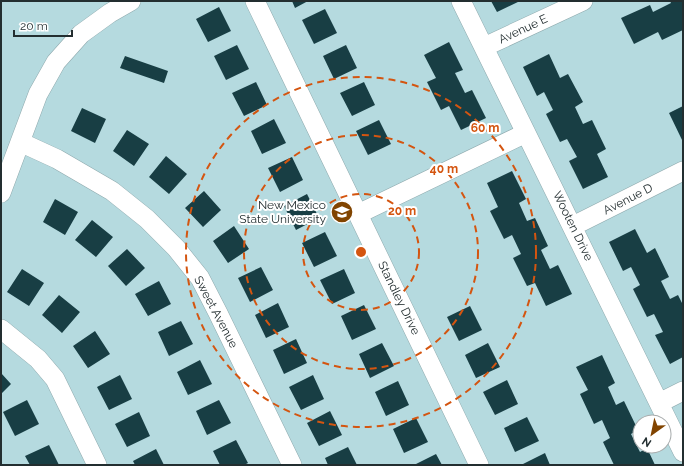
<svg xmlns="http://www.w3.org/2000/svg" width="684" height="466" font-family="Raleway,sans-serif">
  <rect width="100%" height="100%" fill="#c9e4e9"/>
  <path fill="#b5dadf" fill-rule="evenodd" d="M 1,1 L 683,1 L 683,465 L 1,465 ZM 640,422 L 664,422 L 664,446 L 640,446 Z"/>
  <path fill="#183e44" d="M 292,1 L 308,1 L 295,8 Z
    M 491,1 L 520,1 L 497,12 Z
    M 670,1 L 683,1 L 683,30 L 662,40 L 658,32 L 634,44 L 621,18 L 650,5 L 653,12 L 671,3 Z
    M 219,7 L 231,31 L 208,42 L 196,19 Z
    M 325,9 L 337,33 L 314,44 L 302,20 Z
    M 449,42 L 463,70 L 455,73 L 465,93 L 472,90 L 486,118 L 461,130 L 449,106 L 441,110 L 427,82 L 436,78 L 424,55 Z
    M 237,45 L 249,69 L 226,80 L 214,56 Z
    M 346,45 L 357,68 L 334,79 L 323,56 Z
    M 549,54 L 560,78 L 568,74 L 583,102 L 575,107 L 583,124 L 592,120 L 606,149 L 597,154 L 608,177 L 583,189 L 569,161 L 577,157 L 567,139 L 560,142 L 546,114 L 553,110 L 544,92 L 537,96 L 523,67 Z
    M 125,56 L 168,71 L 164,83 L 120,68 Z
    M 256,82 L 267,105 L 244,116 L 232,93 Z
    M 364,82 L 375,105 L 352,116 L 340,93 Z
    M 683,106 L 683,142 L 669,113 Z
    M 82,108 L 106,119 L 95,143 L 71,131 Z
    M 274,119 L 286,143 L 262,154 L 251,131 Z
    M 379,120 L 391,144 L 368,155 L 356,131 Z
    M 127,130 L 149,144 L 134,166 L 113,151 Z
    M 166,156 L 187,174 L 169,194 L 149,177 Z
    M 292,157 L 303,180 L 280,192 L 268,168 Z
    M 512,171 L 526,199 L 519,203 L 527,221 L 535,218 L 548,246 L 541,250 L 550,269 L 558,265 L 572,294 L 546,306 L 535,283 L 527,286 L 513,258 L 521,254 L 512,235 L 504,239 L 490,211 L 498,207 L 487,183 Z
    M 204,191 L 221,210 L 203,227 L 185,208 Z
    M 307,194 L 319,218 L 296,230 L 284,206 Z
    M 55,199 L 78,212 L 65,235 L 43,222 Z
    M 92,220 L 113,237 L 96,257 L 75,240 Z
    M 234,226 L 249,249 L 228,263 L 213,241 Z
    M 635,229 L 647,253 L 655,248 L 669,277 L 661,281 L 670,299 L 678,295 L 683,305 L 683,357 L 670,364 L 655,335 L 663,332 L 654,314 L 647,317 L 633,289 L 640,285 L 631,267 L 623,271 L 609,242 Z
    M 325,232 L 337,256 L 314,267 L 302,243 Z
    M 127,249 L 145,268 L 126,286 L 108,266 Z
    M 261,267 L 273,290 L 250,302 L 238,278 Z
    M 22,269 L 44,283 L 29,306 L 7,292 Z
    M 344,269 L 355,293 L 332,304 L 320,280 Z
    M 159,281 L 171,304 L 148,316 L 135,294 Z
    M 59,295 L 80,312 L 62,333 L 42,315 Z
    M 278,303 L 289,327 L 266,338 L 255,315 Z
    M 364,305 L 376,329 L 352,340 L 341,316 Z
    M 470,306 L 482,330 L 459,341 L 447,317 Z
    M 181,321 L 193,344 L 169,356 L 158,332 Z
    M 95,331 L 110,354 L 88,368 L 73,346 Z
    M 296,339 L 307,363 L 284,374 L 273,350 Z
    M 382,343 L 394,366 L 370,378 L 359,354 Z
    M 488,343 L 500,367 L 476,378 L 465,355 Z
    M 602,355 L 615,383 L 608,387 L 616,405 L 624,401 L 638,430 L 631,434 L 640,452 L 647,448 L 655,465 L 614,465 L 603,442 L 610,438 L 602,420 L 594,424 L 580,394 L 588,390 L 576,367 Z
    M 200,360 L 212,384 L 188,395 L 177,372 Z
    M 1,373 L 11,384 L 1,394 Z
    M 120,375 L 132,399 L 109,410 L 97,387 Z
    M 313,375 L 324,399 L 301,410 L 289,387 Z
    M 507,380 L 518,404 L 495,415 L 483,392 Z
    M 398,381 L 409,405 L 386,416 L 375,392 Z
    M 27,400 L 39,424 L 15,436 L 3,412 Z
    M 219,400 L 231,423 L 207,435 L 196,411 Z
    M 330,411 L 342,435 L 319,446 L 307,423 Z
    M 139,412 L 150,436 L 127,447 L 115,424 Z
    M 527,417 L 539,441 L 515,452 L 504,428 Z
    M 416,418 L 428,442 L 404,453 L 393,429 Z
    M 236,440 L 248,463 L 244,465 L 220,465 L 213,451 Z
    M 49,445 L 59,465 L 30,465 L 25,456 Z
    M 348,447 L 357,465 L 328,465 L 325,458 Z
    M 156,449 L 164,465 L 135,465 L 133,461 Z
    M 545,453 L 550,465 L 521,465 Z
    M 436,454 L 442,465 L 414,465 Z"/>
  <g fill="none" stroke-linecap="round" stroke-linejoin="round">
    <g stroke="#8faaae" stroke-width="20">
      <path id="street" d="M 255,1 L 479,465
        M 461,1 L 683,452
        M 484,47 L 583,1
        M 20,142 L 57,159 L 112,191 L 147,219 L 176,248 L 200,278 L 218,313 L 292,465
        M 1,193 L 38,94 L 56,62 L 81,34 L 110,13 L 131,1
        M 358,214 L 526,133
        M 573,226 L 683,171
        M 1,329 L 38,359 L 55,379 L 97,465
        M 659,403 L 683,391"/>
    </g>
    <use href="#street" stroke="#fff" stroke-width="19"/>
  </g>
  <g fill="none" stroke="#d45510" stroke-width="2" stroke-dasharray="7 5">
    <circle cx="361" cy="252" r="58"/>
    <circle cx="361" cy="252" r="117"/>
    <circle cx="361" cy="252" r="175"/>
  </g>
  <defs>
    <g id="university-disc" transform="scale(1.15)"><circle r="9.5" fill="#814400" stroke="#fff"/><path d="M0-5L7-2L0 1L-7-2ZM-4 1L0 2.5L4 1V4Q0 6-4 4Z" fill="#fff"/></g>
  </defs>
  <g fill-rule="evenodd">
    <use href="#university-disc" x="342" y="212"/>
  </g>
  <g text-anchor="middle" stroke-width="4" stroke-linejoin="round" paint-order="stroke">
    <g font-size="12" fill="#232e30" stroke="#fff">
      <text transform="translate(523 29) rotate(-25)" y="4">Avenue E</text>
      <text transform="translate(628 199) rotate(-27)" y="4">Avenue D</text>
      <text transform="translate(573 226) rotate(64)" y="4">Wooten Drive</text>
      <text transform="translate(399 298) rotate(64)" y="4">Standley Drive</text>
      <text transform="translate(216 312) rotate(62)" y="4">Sweet Avenue</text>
    </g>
    <g font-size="12" fill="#232e30" stroke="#fff" text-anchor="end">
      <text x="326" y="209">New Mexico<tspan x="326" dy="14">State University</tspan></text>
    </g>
  </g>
  <circle cx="361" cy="252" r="6" fill="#d45510" stroke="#fff" stroke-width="2"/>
  <g font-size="12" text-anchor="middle" font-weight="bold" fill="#d45510" stroke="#fff" stroke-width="4" stroke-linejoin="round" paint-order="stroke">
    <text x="485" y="132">60 m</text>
    <text x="444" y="173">40 m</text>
    <text x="402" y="215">20 m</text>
  </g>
  <rect width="684" height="466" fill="none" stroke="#232e30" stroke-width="4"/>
  <g transform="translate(652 434) rotate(213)"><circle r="19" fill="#ffffff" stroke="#a7abac"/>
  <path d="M0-3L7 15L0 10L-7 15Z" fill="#814400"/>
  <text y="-6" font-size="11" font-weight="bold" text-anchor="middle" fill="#232e30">N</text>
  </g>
  <path d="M14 30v6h58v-6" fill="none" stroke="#232e30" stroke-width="2"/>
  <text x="20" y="30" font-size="12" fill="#232e30" stroke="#ffffff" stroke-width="3" paint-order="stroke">20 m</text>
</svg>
